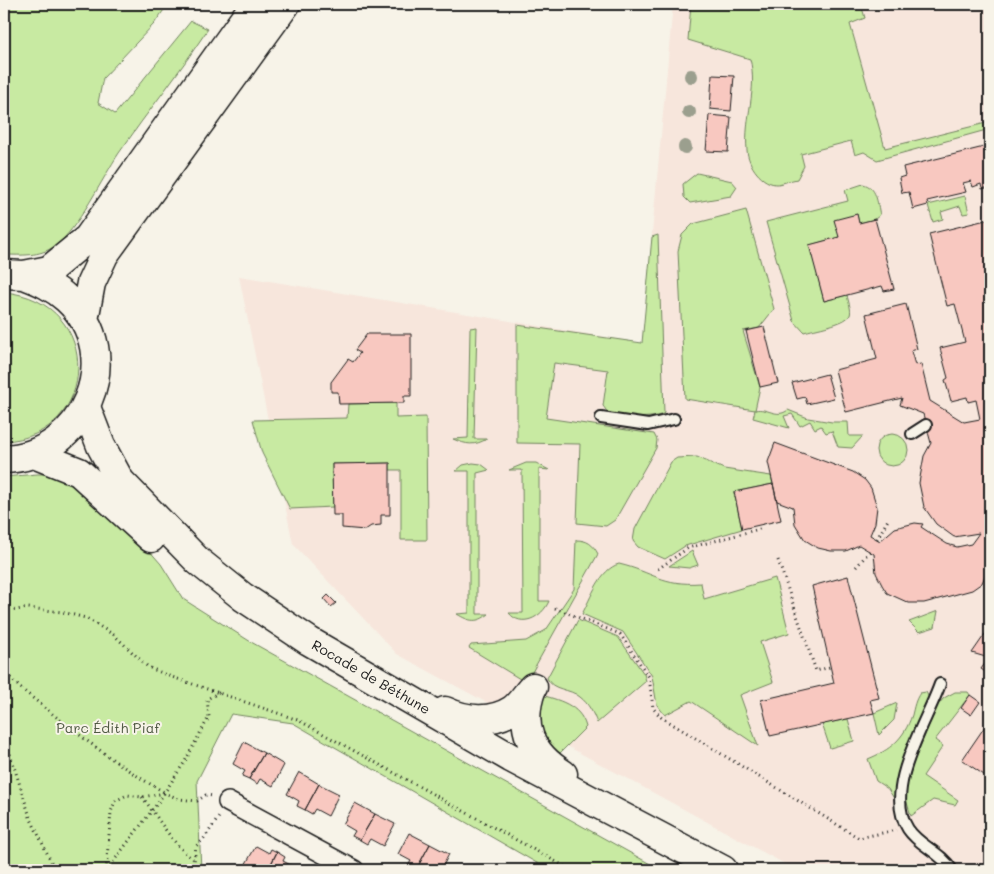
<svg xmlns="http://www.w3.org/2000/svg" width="994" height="874" font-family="Mali,sans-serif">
  <rect width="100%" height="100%" fill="#f7f3e8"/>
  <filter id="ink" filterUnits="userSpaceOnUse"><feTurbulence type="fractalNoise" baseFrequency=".02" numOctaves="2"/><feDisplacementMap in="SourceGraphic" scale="10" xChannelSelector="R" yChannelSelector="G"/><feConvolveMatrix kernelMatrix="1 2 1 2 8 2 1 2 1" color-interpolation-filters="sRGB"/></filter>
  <g filter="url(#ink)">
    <path fill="#f7e6dc" d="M 673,4 L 990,4 L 990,870 L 796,870 L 397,654 L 293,544 L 239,276 L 642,343 Z"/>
    <path fill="#c8eaa2" stroke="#72835f" d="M 4,4 L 168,4 L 154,24 L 103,78 L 98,103 L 115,114 L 191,21 L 208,29 C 180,72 148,111 119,153 C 103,177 77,231 55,246 C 39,257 22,255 4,255 Z
      M 691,4 L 861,4 L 865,18 L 850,24 L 885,148 L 990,122 L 990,129 L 877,160 L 864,152 L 855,155 L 851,141 L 801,154 L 804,166 L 797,179 C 791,180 784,183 778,184 C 762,185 748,165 747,150 C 744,119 758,89 750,59 L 688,40 Z
      M 697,173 L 732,181 L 737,187 L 731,196 L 690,203 L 684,197 L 683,184 Z
      M 863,184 C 877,187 877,202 880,215 L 875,219 L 859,223 L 857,214 L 839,237 L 810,245 L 824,301 L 847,295 C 848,301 852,310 850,315 C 845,324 814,329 804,332 L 794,321 L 766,222 L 848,201 L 845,190 Z
      M 965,196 L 969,213 L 963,214 L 960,206 L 941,212 L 943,219 L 933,222 L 928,205 Z
      M 746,210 L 774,309 L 759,328 L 743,331 L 760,387 L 755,410 C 767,407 777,419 788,410 L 808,418 L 832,422 L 848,422 L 849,436 L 863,436 L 852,448 L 838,447 L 832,431 L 826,433 L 821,426 L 815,429 L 810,421 L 800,426 L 792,414 L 784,416 L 789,428 L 753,418 L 755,410 L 685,399 L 678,251 L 682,235 L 693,224 Z
      M 658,235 L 664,413 C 657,420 617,418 608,412 C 606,411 605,408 603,406 L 608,370 L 554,363 L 546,418 L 654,434 L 657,440 L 656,448 L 615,520 L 606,526 L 577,523 L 580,444 L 517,443 L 517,325 L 642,343 L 652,237 Z
      M 4,292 C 105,301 100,437 4,441 Z
      M 477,327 L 474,439 L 487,439 C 474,446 467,445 453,439 L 468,438 L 470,328 Z
      M 396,403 L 396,418 L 426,417 L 427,540 L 401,540 L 401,470 L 390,470 L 390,463 L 332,464 L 333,507 L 290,509 L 262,453 L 253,420 L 347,418 L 348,404 Z
      M876 450a16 16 0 1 1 32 0a16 16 0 1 1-32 0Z
      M 697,457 L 724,469 L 771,476 L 773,484 L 734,492 L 742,529 L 685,546 L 665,559 L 638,547 L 633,541 L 635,529 L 671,462 L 677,458 Z
      M 473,463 L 481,464 L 489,470 L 477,473 L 477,614 L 489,614 C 477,623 470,622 457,614 L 469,613 L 469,471 L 456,471 L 463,465 Z
      M 526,463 L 536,463 L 549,470 L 539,469 L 539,601 L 549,601 C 542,618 521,628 509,613 L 523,613 L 522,470 L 509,470 Z
      M 37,474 L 53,474 L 65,479 L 133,532 L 161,564 L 183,599 L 251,642 L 661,870 L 549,870 L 293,723 L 231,714 L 197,781 L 201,870 L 4,870 L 4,477 Z
      M 576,540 C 587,540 593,544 598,554 L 531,674 L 520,679 L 469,648 L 471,645 L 526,641 L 546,630 L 574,589 Z
      M 692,551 L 698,565 L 689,568 L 669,566 Z
      M 619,564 C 653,572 662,586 701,583 L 704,599 L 775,578 L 789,633 L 760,642 L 773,682 L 740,695 L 758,746 L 691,701 L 665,715 L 657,705 L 652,676 L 623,632 L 582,614 C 591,598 600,569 619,564 Z
      M 938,611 L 935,627 L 919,632 L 909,622 Z
      M 578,620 L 618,637 L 644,674 L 646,681 L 597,723 C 593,713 589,704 580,697 C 570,688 552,691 547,678 Z
      M 926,692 L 930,700 L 902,767 L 895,800 L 888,789 L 876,781 L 868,759 C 890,750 904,739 912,715 C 914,707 915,700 920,693 Z
      M 955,692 L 968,692 L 970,695 L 935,740 L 943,746 L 923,776 L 958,800 L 955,805 L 933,800 L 911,816 L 905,796 L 905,783 L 937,706 L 944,698 Z
      M 538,694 C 558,700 580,704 586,727 L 553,760 L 538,739 Z
      M 897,703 L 894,720 L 879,735 L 874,713 Z
      M 848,719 L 854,741 L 830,748 L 822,724 Z"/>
    <path fill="#f8c8c0" stroke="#1c1c1c" d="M 712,75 L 734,76 L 731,111 L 710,109 Z
      M 709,115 L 731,117 L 728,152 L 706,151 Z
      M 988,146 L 990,156 L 990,187 L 982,189 L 981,184 L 973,187 L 971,181 L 963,183 L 966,192 L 927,201 L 928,205 L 913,209 L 909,192 L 902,193 L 899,178 L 905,176 L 903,167 Z
      M 857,214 L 859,223 L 875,219 L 894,289 L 884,291 L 882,286 L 824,301 L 809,245 L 839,237 L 834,220 Z
      M 990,219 L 990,564 L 982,583 L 972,590 L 924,603 L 909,603 L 887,593 L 882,585 L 876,573 L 874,554 L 859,545 L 846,551 L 831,551 L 818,548 L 805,540 L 795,524 L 793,507 L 777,501 L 768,462 L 775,443 L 853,472 L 865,480 L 871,488 L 877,507 L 875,523 L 870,535 L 880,541 L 895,528 L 915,523 L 923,524 L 921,527 L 947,544 L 957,547 L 971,544 L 979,533 L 954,537 L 936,524 L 924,507 L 919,483 L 924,456 L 931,443 L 923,414 L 900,405 L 902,398 L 846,412 L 835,370 L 877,359 L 866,314 L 906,304 L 917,349 L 911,351 L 915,365 L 921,364 L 930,401 L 964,422 L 980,419 L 976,400 L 968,402 L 967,397 L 951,401 L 945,380 L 948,378 L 940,348 L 965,342 L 955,304 L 947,306 L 929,234 Z
      M 764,327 L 778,383 L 760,387 L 746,331 Z
      M 367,334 L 411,334 L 411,396 L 404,396 L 404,403 L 339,404 L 338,392 L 331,392 L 331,382 L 348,359 L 353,362 L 360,353 L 355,350 Z
      M 827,374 L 834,398 L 807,404 L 805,397 L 797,399 L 792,383 Z
      M 390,463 L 390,515 L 381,515 L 381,525 L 371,526 L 365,530 L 342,528 L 342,515 L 333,515 L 332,464 Z
      M 773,484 L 781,520 L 742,529 L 734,492 Z
      M 848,576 L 879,698 L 870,700 L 874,713 L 770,736 L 761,700 L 834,683 L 812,586 Z
      M 328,595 L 336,603 L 331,607 L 324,599 Z
      M 990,627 L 990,675 L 981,669 L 989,658 L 972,653 Z
      M 970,695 L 980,702 L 971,715 L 961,708 Z
      M 990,719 L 990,779 L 962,760 Z
      M 244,742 L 264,753 L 249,779 L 242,776 L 245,771 L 233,764 Z
      M 264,753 L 284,765 L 273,786 L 260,779 L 257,784 L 249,779 Z
      M 299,772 L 319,784 L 305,810 L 297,806 L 299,801 L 287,794 Z
      M 319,784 L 339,794 L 328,816 L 315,809 L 312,814 L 305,810 Z
      M 355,803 L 375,814 L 360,840 L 352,836 L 355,831 L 343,824 Z
      M 375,814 L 395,824 L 383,846 L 370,839 L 367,844 L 360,840 Z
      M 409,833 L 430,844 L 416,870 L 408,866 L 411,861 L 398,854 Z
      M 430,844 L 449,854 L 441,870 L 416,870 Z
      M 256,846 L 269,853 L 271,849 L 277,852 L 268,870 L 250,870 L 244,867 Z
      M 277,852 L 285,857 L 283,861 L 296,868 L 294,870 L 268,870 Z"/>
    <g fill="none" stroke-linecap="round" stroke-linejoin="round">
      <g stroke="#1c1c1c" stroke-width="14">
        <path id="service" d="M 601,418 L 648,425 L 674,419
          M 912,434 L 926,425
          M 940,684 C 927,722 882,789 908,829 C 919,846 941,852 952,870"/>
      </g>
      <g stroke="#1c1c1c" stroke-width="22">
        <path id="minor" d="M 228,802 L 354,870"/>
      </g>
      <g stroke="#1c1c1c" stroke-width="31">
        <path id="primary" d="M 86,407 L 101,446 L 120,481 L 198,561 L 243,597 L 309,641 L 511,758 L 723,870
          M 34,454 L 79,472 L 151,538
          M 532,688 C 518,726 530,753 563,774
          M 445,711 C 466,721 492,723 512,710 C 520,705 526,694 533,687"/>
      </g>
      <g stroke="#1c1c1c" stroke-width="31">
        <path id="trunk" d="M 4,274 L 24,275 L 49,270 L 88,238 L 255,4
          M 84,320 L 91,283 L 104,255 L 286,4
          M 4,459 C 84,457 128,355 67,299 C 54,287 40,281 24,275"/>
      </g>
      <path stroke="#1c1c1c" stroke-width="3" stroke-dasharray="1 4" stroke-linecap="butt" d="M 877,539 L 889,518
        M 778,560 L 816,671 L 830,667
        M 856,567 L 870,551
        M 658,569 L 688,548 L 763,528
        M 555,608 L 620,634 L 649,677 L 653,708 L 661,717 L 859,838 L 896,830
        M 4,612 L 28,608 L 62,612 L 86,618 L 114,635 L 148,667 L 169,676 L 298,720 L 571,870
        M 4,670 C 15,686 35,699 50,712 C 87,741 123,769 164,792
        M 4,735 L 30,817 L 55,870
        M 142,797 C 159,818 171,843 193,859
        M 106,870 L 111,812 L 115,801 L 127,795 L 142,797 L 165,793 L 179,799 L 197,801 L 206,795 L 213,796
        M 107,870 L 159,801 L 184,763 L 209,717 L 207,699 L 220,692
        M 193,870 L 196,846 L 203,840 L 219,817"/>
      <use href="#service" stroke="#f7f3e8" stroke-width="10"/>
      <use href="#minor" stroke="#f7f3e8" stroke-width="19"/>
      <use href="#primary" stroke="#f7f3e8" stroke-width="28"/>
      <use href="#trunk" stroke="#f7f3e8" stroke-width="28"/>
    </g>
    <g fill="#9b9f8e">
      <circle cx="691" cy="76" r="7"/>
      <circle cx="689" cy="112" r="7"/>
      <circle cx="685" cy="147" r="7"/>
    </g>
  </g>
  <g text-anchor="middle" stroke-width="4" stroke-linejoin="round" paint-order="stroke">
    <g font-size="14" fill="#1c1c1c" stroke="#f7f3e8">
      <text transform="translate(371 677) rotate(30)" y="5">Rocade de Béthune</text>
    </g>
    <g font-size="14" fill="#505a44" stroke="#f7f3e8">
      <text x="108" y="733">Parc Édith Piaf</text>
    </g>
  </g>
  <rect width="994" height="874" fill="none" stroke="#f7f3e8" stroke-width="20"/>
  <rect x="10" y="10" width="974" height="854" fill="none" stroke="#1c1c1c" stroke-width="2" filter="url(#ink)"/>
</svg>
